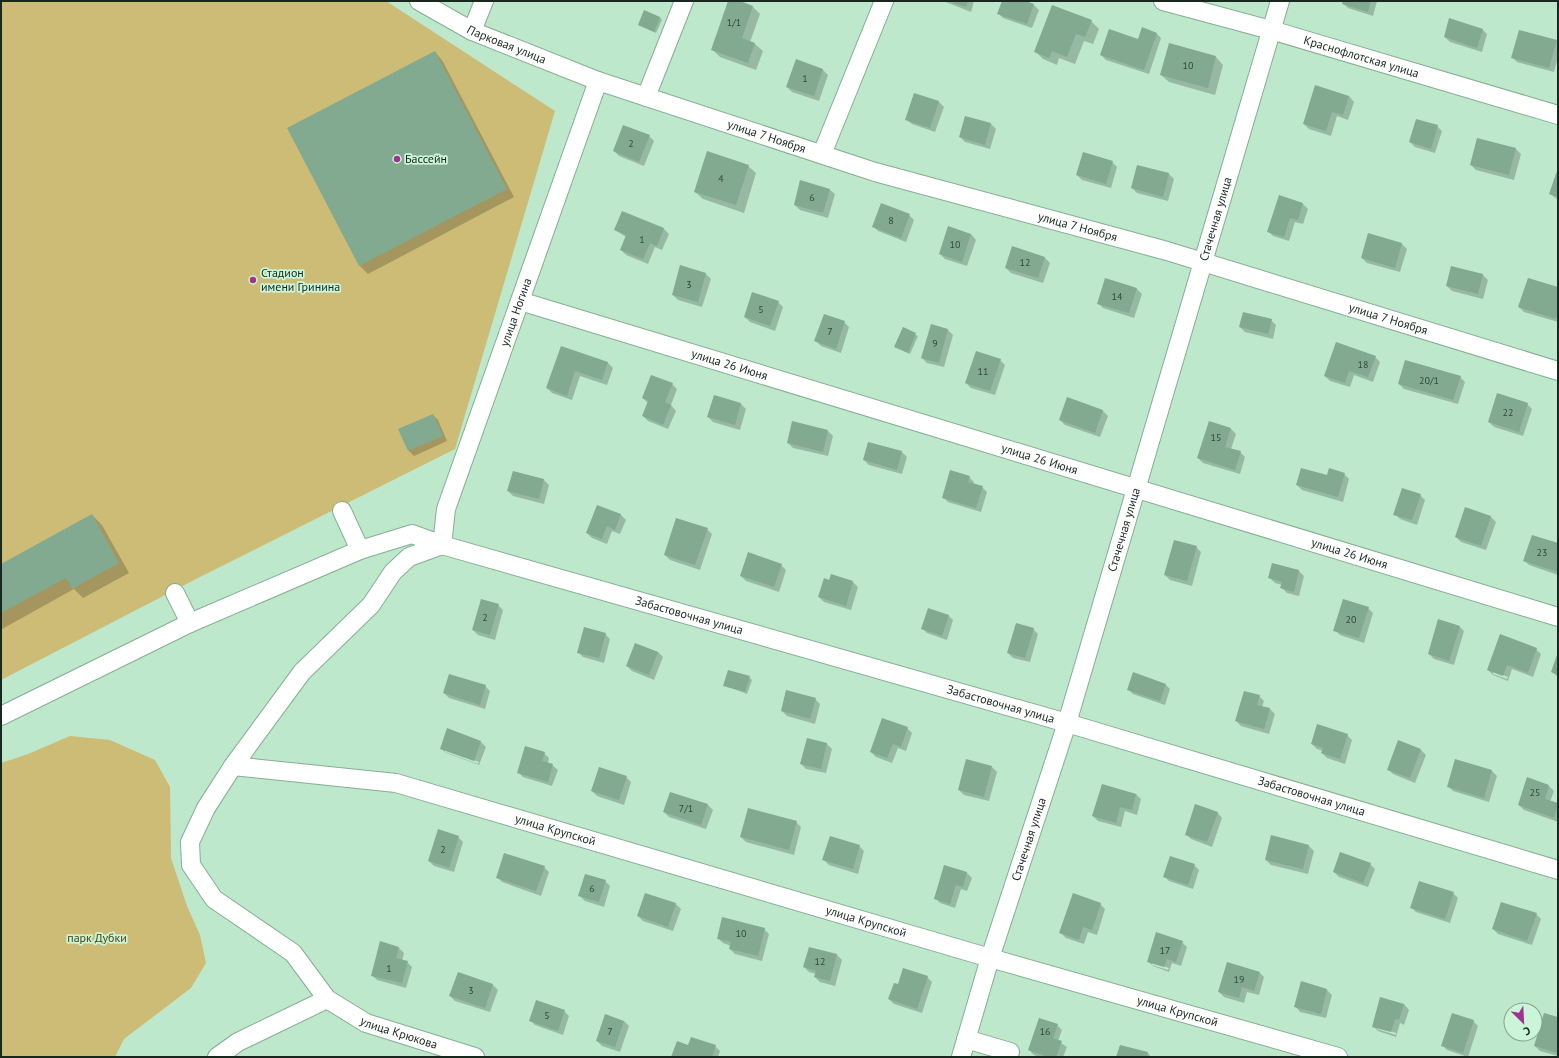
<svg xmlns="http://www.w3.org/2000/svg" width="1559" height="1058" font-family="'PT Sans',sans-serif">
  <rect width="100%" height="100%" fill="#bde8cc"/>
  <path fill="#cdbc76" d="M 1,1 L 386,1 L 555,111 L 455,449 L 198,578 L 1,680 Z
    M 70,736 L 110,740 L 155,760 L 170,787 L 171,858 L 187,906 L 200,935 L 206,963 L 191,988 L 124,1039 L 115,1057 L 1,1057 L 1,763 L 28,754 Z"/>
  <path fill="#0003" fill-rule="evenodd" d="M 729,1 L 737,1 L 752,6 L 760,14 L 750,42 L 755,44 L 763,51 L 756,70 L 720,57 L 712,49 Z
    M 943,1 L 974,1 L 971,12 Z
    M 1003,1 L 1023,1 L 1034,5 L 1039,10 L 1032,28 L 1003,18 L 998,13 Z
    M 1344,1 L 1377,1 L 1373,16 L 1348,8 L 1343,3 Z
    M 660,17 L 662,20 L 656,33 L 639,25 Z
    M 1091,21 L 1099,29 L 1093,44 L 1084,41 L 1075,64 L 1059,58 L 1057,65 L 1043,59 L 1036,52 Z
    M 1482,29 L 1487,34 L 1482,52 L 1450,42 L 1445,37 Z
    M 1156,33 L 1161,38 L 1149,74 L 1106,60 L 1101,55 Z
    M 1556,41 L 1558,43 L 1558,57 L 1554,72 L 1517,62 L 1512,57 Z
    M 435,52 L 442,60 L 514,197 L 368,274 L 360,266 L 288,128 Z
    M 1216,57 L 1223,65 L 1215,95 L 1169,82 L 1161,75 Z
    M 796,61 L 823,70 L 828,75 L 819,101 L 792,92 L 787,87 Z
    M 915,94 L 939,102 L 944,107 L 935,132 L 912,124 L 907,120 Z
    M 1349,96 L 1354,102 L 1348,120 L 1337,116 L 1331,136 L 1309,129 L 1304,124 Z
    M 966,117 L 991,124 L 996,129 L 990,149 L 965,142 L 960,137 Z
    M 1437,126 L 1442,131 L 1435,153 L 1415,147 L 1410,142 Z
    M 649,136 L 654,141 L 644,166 L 619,156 L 614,151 Z
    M 1478,140 L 1516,149 L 1521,154 L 1514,180 L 1476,170 L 1471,165 Z
    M 1112,162 L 1117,167 L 1111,188 L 1082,180 L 1077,175 Z
    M 748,166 L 756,173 L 744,213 L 703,199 L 695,192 Z
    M 1138,166 L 1169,174 L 1174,179 L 1168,201 L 1137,193 L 1132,188 Z
    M 1558,171 L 1558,200 L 1550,194 Z
    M 830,190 L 835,194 L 828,218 L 800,210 L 795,205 Z
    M 1280,197 L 1303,204 L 1308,209 L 1303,224 L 1295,222 L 1289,241 L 1273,236 L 1268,231 Z
    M 622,212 L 664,229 L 669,234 L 662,250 L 655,247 L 648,264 L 626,255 L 621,250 L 626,237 L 615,230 Z
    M 909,215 L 914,220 L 906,242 L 878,231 L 873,226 Z
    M 971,234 L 976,240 L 967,266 L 945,259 L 940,254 Z
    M 1369,235 L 1402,244 L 1407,249 L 1400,272 L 1367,263 L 1362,258 Z
    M 1045,258 L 1050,263 L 1043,283 L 1011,273 L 1006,268 Z
    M 706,274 L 711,279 L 702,307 L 678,300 L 673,295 Z
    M 1483,275 L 1488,280 L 1483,299 L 1452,291 L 1447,286 Z
    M 1558,288 L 1558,322 L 1524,312 L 1519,307 Z
    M 1137,289 L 1142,294 L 1134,318 L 1103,308 L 1098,303 Z
    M 778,302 L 783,307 L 775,331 L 750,322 L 745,317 Z
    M 1271,320 L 1276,325 L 1273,339 L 1245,332 L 1240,327 Z
    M 844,322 L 849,327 L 841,353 L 821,346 L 816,341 Z
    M 931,326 L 948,330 L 953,335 L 944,367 L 927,363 L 922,358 Z
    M 903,328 L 918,336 L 910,354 L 896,347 Z
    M 562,347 L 608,363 L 613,368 L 607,385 L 580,376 L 572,400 L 552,393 L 547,388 Z
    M 1375,357 L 1380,362 L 1373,382 L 1354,375 L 1350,387 L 1330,381 L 1325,376 Z
    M 1000,360 L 1005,365 L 995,395 L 971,388 L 966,383 Z
    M 1460,377 L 1465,382 L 1458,404 L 1404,389 L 1399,384 Z
    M 672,384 L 677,389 L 671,405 L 676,411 L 668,429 L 648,421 L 643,416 L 648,403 L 643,398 Z
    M 715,396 L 741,404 L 746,409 L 740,430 L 713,422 L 708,417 Z
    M 1068,398 L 1103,411 L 1108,416 L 1100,437 L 1065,425 L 1060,420 Z
    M 1527,404 L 1532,409 L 1523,436 L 1494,427 L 1489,422 Z
    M 433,415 L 438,420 L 447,441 L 414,456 L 409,451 L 400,430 Z
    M 1209,422 L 1231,429 L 1236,434 L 1231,449 L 1240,452 L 1245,457 L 1240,474 L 1203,463 L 1198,458 Z
    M 828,431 L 833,436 L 828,456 L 793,448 L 788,443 Z
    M 902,452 L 907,457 L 902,474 L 869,465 L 864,460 Z
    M 513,472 L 544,480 L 549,485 L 544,504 L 513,496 L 508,491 Z
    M 1344,474 L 1349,479 L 1343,502 L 1302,490 L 1297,485 Z
    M 969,477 L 974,482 L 974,484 L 982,487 L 987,492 L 981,512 L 948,502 L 943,497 Z
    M 1420,495 L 1425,500 L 1417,525 L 1400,519 L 1395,514 Z
    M 597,506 L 621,515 L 626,520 L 620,534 L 612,531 L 607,544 L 592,538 L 587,533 Z
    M 1466,508 L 1491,517 L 1496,522 L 1486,550 L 1461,542 L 1456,537 Z
    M 92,515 L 102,525 L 129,573 L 83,598 L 74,589 L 2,629 L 1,565 Z
    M 707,529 L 712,534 L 700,570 L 670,560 L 665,555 Z
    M 1558,544 L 1558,575 L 1529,565 L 1524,560 Z
    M 1196,547 L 1201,552 L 1192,586 L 1170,580 L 1165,575 Z
    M 1273,564 L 1299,571 L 1304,576 L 1299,596 L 1287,593 L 1282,588 L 1282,585 L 1275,583 L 1270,578 Z
    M 781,565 L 786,570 L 779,592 L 746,581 L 741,576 Z
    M 830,581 L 853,582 L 858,587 L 851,610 L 824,602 L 819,597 Z
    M 498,605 L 503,610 L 495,640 L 478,635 L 473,630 Z
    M 1368,608 L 1373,613 L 1364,643 L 1340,635 L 1335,630 Z
    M 948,615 L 953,620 L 947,640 L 927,633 L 922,628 Z
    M 1459,626 L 1464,631 L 1454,665 L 1434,659 L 1429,654 Z
    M 1033,629 L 1038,634 L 1030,662 L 1013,658 L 1008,653 Z
    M 605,634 L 610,639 L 604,663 L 583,657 L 578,652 Z
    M 635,644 L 658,652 L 663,657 L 654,680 L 632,671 L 627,666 Z
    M 1536,649 L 1541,654 L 1533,677 L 1512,669 L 1508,681 L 1493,675 L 1488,670 ZM 1493,671 L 1508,677 L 1507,679 L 1493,674 Z
    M 1558,654 L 1558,677 L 1552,672 Z
    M 749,677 L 752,680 L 747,694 L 724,685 Z
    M 1165,684 L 1170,689 L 1165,705 L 1133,694 L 1128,689 Z
    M 485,686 L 490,691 L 485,709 L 449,698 L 444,693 Z
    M 1259,696 L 1264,701 L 1262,707 L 1270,709 L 1275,714 L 1269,734 L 1241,726 L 1236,721 Z
    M 815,699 L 820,704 L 815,724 L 787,716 L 782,711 Z
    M 907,728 L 912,733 L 906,751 L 898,748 L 892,763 L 876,757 L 871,752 Z
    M 1347,735 L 1352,740 L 1345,764 L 1327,758 L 1322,753 L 1323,751 L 1317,749 L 1312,744 Z
    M 807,740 L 827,744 L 832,749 L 826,773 L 806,769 L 801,764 Z
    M 481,742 L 486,747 L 479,765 L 446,753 L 441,748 ZM 445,750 L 479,762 L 478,764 L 445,752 Z
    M 1399,742 L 1421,750 L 1426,755 L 1415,783 L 1393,774 L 1388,769 Z
    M 544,753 L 549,758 L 548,763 L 552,765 L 558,770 L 552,786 L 523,777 L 518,772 Z
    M 1456,760 L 1492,771 L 1497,776 L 1489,802 L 1453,791 L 1448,786 Z
    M 992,767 L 997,772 L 989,801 L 964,795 L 959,790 Z
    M 626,777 L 631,782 L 624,805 L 597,796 L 592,791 Z
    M 1102,785 L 1136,794 L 1141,799 L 1137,815 L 1125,811 L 1121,827 L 1098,821 L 1093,816 Z
    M 1549,786 L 1554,791 L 1550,802 L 1558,804 L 1558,822 L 1524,810 L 1519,805 Z
    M 708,805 L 713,810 L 706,829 L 669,817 L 664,812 Z
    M 1217,812 L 1222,818 L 1212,847 L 1191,839 L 1186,834 Z
    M 796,822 L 801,827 L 794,855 L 746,842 L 741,837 Z
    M 1272,836 L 1309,846 L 1314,851 L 1308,874 L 1271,865 L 1266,860 Z
    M 458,837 L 463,842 L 454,872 L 434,866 L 429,861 Z
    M 859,846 L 864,851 L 858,874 L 829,865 L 824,860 Z
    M 1370,864 L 1375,869 L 1368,887 L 1339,877 L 1334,872 Z
    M 1194,865 L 1199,870 L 1193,889 L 1169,881 L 1164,876 Z
    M 544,867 L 549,872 L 541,896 L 502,882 L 497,877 Z
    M 967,873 L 972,878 L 967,891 L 961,889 L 955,908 L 940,903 L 935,898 Z
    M 605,881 L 610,886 L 604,907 L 585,901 L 580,896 Z
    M 1453,893 L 1458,898 L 1450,923 L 1416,912 L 1411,907 Z
    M 676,904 L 681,909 L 673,931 L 643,921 L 638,916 Z
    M 1100,904 L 1105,909 L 1097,935 L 1088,932 L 1084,944 L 1066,938 L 1061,933 Z
    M 1536,914 L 1541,919 L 1532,945 L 1498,934 L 1493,929 Z
    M 764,929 L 769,934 L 762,961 L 735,954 L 730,949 L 731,946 L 723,943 L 718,938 Z
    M 1182,942 L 1187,947 L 1181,966 L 1172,963 L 1169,972 L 1153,966 L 1148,961 ZM 1152,963 L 1169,968 L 1168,970 L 1152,965 Z
    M 399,948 L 404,953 L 402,961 L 407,962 L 412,967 L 406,988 L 377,980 L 372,975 Z
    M 810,948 L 837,955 L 842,960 L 835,986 L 820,982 L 815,977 L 816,974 L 809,972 L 804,967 Z
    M 1259,972 L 1264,977 L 1259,995 L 1247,992 L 1244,1003 L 1224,997 L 1219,992 Z
    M 458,973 L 493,985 L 498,990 L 490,1012 L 455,1001 L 450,996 Z
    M 927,977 L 932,982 L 922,1013 L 894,1004 L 889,999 L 898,986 Z
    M 1301,983 L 1327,990 L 1332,995 L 1326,1018 L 1300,1012 L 1295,1006 Z
    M 1404,1004 L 1409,1010 L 1404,1025 L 1400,1023 L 1396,1037 L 1378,1031 L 1373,1026 ZM 1377,1027 L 1396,1033 L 1396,1035 L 1377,1029 Z
    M 564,1011 L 569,1016 L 563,1035 L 535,1025 L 530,1020 Z
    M 1558,1018 L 1558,1056 L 1540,1051 L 1535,1046 Z
    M 624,1021 L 629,1026 L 620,1052 L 602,1046 L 597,1041 Z
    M 1473,1021 L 1478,1026 L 1468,1057 L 1447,1050 L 1442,1045 Z
    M 1057,1025 L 1062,1030 L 1058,1041 L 1067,1047 L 1063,1057 L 1040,1057 L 1034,1055 L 1029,1050 Z
    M 689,1046 L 715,1046 L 720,1051 L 718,1057 L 672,1057 Z
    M 1148,1053 L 1151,1057 L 1117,1057 Z"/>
  <path fill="#81aa90" d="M 728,1 L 740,1 L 753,6 L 742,38 L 755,43 L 748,63 L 711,50 Z
    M 948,1 L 968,1 L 966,7 Z
    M 1002,1 L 1026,1 L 1034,4 L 1027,24 L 997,14 Z
    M 1343,1 L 1371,1 L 1368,12 L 1342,4 Z
    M 1052,5 L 1092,20 L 1085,37 L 1076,34 L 1067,57 L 1052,51 L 1049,58 L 1034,52 Z
    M 644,10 L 660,17 L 654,32 L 638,25 Z
    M 1449,18 L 1483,29 L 1477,48 L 1444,37 Z
    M 1142,27 L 1157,33 L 1144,70 L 1100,55 L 1109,29 L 1138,39 Z
    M 1519,30 L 1557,40 L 1549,68 L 1511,58 Z
    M 1169,43 L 1216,56 L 1208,88 L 1160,75 Z
    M 435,51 L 507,189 L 359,266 L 287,128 Z
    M 796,59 L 823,69 L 814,96 L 786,87 Z
    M 1315,85 L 1349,96 L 1343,115 L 1332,112 L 1326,131 L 1303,124 Z
    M 914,93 L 939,101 L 930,128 L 905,120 Z
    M 965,116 L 991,123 L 985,145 L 959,137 Z
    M 1416,119 L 1438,125 L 1431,149 L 1409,142 Z
    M 623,125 L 650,135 L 639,162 L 613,151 Z
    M 1477,138 L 1516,148 L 1509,175 L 1470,165 Z
    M 707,151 L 749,165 L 736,205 L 694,192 Z
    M 1083,152 L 1113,161 L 1106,184 L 1076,175 Z
    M 1137,165 L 1169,173 L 1163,197 L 1131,188 Z
    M 1558,168 L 1558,197 L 1549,194 Z
    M 800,180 L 830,189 L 823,213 L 794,205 Z
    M 1279,195 L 1303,203 L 1298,220 L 1290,218 L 1284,237 L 1267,232 Z
    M 881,203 L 910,214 L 901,238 L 872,227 Z
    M 622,211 L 664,228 L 657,246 L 650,243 L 643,259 L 620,250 L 626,235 L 614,230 Z
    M 948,226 L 971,234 L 962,262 L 939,254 Z
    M 1368,233 L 1402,243 L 1395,268 L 1361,258 Z
    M 1012,246 L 1045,257 L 1038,278 L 1005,268 Z
    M 680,265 L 706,273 L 698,302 L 672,295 Z
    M 1451,266 L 1483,274 L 1478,294 L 1446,286 Z
    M 1105,278 L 1137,288 L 1129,313 L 1097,304 Z
    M 1528,278 L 1558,287 L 1558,312 L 1556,319 L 1518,307 Z
    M 752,292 L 779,301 L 770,326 L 744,317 Z
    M 1243,312 L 1272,319 L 1268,334 L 1239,327 Z
    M 824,314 L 845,321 L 836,349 L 814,341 Z
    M 931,324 L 948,329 L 939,363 L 921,358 Z
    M 903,327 L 916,333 L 908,353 L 894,347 Z
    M 1336,342 L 1376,356 L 1368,377 L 1349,371 L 1345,383 L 1324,376 Z
    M 561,346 L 608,362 L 602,380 L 575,371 L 567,396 L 546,388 Z
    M 976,351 L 1001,359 L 990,391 L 965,383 Z
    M 1405,360 L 1461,376 L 1453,400 L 1398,384 Z
    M 651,375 L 673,383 L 665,402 L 671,405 L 663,425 L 642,416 L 648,401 L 642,398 Z
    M 1497,393 L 1528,403 L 1519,432 L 1488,422 Z
    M 714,395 L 741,403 L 735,425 L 707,417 Z
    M 1067,397 L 1103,410 L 1095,433 L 1059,420 Z
    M 433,414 L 443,436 L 408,451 L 398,429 Z
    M 792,421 L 828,430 L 823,452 L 787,443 Z
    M 1209,421 L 1231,428 L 1225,447 L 1241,451 L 1235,470 L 1197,458 Z
    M 868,442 L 902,451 L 897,470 L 863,460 Z
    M 1301,468 L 1327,475 L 1329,468 L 1345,473 L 1338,497 L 1296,485 Z
    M 950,470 L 970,476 L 968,482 L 983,486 L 976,508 L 942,498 Z
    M 513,471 L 544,479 L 539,499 L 507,491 Z
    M 1402,488 L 1421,494 L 1412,520 L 1393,515 Z
    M 597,505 L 621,514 L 615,530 L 607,526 L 602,539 L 586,533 Z
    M 1465,507 L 1491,516 L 1481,546 L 1455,537 Z
    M 92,514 L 119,563 L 72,589 L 66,578 L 1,613 L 1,564 Z
    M 676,518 L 708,528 L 695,565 L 664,555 Z
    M 1532,535 L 1558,543 L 1558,572 L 1523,561 Z
    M 1174,540 L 1197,546 L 1187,581 L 1164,575 Z
    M 748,552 L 782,564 L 774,587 L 740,576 Z
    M 1272,563 L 1299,570 L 1294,592 L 1280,588 L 1282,582 L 1268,578 Z
    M 831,574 L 853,581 L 846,606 L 818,597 L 824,578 L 829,580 Z
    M 481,599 L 499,604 L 490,635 L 472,630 Z
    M 1343,599 L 1369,607 L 1359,638 L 1333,631 Z
    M 928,608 L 949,615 L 942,636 L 921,629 Z
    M 1438,619 L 1460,626 L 1449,661 L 1428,654 Z
    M 1016,623 L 1034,628 L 1025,658 L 1007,653 Z
    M 584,627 L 606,633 L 599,658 L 577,653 Z
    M 1500,634 L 1537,648 L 1528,673 L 1507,665 L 1503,676 L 1487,670 Z
    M 635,643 L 658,652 L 649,675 L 626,666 Z
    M 1558,652 L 1558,675 L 1551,672 Z
    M 728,670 L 750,676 L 745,692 L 723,686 Z
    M 1133,672 L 1166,684 L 1160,701 L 1127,690 Z
    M 449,674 L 486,685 L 480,705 L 443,693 Z
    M 786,690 L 816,698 L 810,719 L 781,711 Z
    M 1244,691 L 1260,695 L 1257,705 L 1270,708 L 1264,729 L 1235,721 Z
    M 882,718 L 908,727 L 901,747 L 893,744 L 887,758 L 870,752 Z
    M 1317,724 L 1348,734 L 1340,759 L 1321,753 L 1323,748 L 1311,744 Z
    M 447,728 L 481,741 L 474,761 L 440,749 Z
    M 807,738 L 827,743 L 821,769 L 800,764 Z
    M 1398,740 L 1421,749 L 1410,778 L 1387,770 Z
    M 525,746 L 545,752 L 542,761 L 553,764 L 548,782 L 517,773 Z
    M 966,759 L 992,766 L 984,797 L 958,790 Z
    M 1455,759 L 1492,770 L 1484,798 L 1447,787 Z
    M 599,767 L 627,776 L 619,800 L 591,791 Z
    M 1527,777 L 1549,785 L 1545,799 L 1558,803 L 1554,818 L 1518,805 Z
    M 1102,784 L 1136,794 L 1132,810 L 1120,807 L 1116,823 L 1092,816 Z
    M 670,792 L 708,804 L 701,825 L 663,812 Z
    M 1195,804 L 1218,812 L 1207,842 L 1185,835 Z
    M 748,808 L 797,821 L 789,850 L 740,837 Z
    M 438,829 L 459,836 L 449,868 L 428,861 Z
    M 1271,835 L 1309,845 L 1303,869 L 1265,860 Z
    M 830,836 L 860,845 L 853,869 L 822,860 Z
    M 1340,852 L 1371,863 L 1363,883 L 1333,872 Z
    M 504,853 L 545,866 L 536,891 L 496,878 Z
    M 1170,856 L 1195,864 L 1188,885 L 1163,877 Z
    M 944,865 L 967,872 L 963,887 L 956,885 L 950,904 L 934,899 Z
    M 585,874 L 606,880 L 599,902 L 578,896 Z
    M 1419,881 L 1454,892 L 1445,919 L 1410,908 Z
    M 645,893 L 676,903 L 668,927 L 637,916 Z
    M 1073,893 L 1101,903 L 1092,930 L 1083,927 L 1079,940 L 1059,933 Z
    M 1501,902 L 1537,913 L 1527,941 L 1492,929 Z
    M 722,917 L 765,928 L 758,956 L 729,949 L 731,942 L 717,939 Z
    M 1156,932 L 1183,941 L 1176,962 L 1167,959 L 1164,967 L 1147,962 Z
    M 380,941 L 399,947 L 396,958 L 408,961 L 402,983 L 371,976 Z
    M 809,947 L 837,954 L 830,981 L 814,977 L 816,971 L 803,967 Z
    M 1227,962 L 1260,972 L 1254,991 L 1242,987 L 1239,998 L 1218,992 Z
    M 903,968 L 928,976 L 917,1009 L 888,999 L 894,983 L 898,984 Z
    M 458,972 L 493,984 L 485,1008 L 449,996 Z
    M 1301,981 L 1327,989 L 1321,1014 L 1294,1007 Z
    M 1380,997 L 1404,1004 L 1399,1020 L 1395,1019 L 1391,1032 L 1372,1027 Z
    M 536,1000 L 565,1010 L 558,1031 L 529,1021 Z
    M 1452,1013 L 1474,1020 L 1463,1053 L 1441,1046 Z
    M 1544,1013 L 1558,1017 L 1558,1053 L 1534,1046 Z
    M 605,1014 L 624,1021 L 615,1047 L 596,1041 Z
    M 1039,1018 L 1058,1024 L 1053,1038 L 1062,1041 L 1056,1057 L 1048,1057 L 1028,1050 Z
    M 691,1037 L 716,1045 L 712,1057 L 671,1057 L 677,1041 L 688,1045 Z
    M 1120,1045 L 1148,1052 L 1147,1057 L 1116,1057 Z"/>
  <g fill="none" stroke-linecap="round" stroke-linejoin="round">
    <g stroke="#85ae93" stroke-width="20">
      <g id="minor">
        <path id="s1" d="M 419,1 L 472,31 L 598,81 L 875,172 L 1167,251 L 1558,371"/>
        <path id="s2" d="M 1163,1 L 1271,30 L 1558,115"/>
        <path d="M 472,31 L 484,1"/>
        <path d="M 646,97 L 684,1"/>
        <path d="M 822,154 L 884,1"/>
        <path id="s3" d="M 520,301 L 1558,617"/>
        <path d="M 342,511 L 360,550"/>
        <path id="s4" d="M 442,545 L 409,557 L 393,572 L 371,605 L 302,672 L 233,766 L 206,808 L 190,842 L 191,865 L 214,899 L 293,953 L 327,999 L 366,1023 L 475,1057"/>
        <path id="s5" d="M 442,545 L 446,509 L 598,81"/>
        <path d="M 175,593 L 190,623"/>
        <path id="s6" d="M 1,716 L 190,623 L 360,550 L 412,534 L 442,545 L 1067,723 L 1558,870"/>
        <path id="s7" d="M 233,766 L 396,783 L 990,958 L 1338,1057"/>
        <path d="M 966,1039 L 1010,1052"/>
        <path d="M 217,1057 L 238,1042 L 327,999"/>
        <path id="s8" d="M 961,1057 L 990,958 L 1067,723 L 1280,1"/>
      </g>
    </g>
    <use href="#minor" stroke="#fff" stroke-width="18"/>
  </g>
  <g fill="#a3328e" stroke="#caf5d9" stroke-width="1.5">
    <circle cx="397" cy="159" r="4"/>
    <circle cx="253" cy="280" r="4"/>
  </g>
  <g text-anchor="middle" stroke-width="3.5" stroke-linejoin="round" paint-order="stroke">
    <g font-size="10" fill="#32483a">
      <text x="734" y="26">1/1</text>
      <text x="1188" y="69">10</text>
      <text x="805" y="82">1</text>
      <text x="631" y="147">2</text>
      <text x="721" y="182">4</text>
      <text x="812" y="201">6</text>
      <text x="891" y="224">8</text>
      <text x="642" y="243">1</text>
      <text x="955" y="248">10</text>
      <text x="1025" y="266">12</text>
      <text x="689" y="288">3</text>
      <text x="1117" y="300">14</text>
      <text x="761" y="313">5</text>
      <text x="830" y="335">7</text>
      <text x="935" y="347">9</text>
      <text x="1363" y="368">18</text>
      <text x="983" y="375">11</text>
      <text x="1429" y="384">20/1</text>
      <text x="1508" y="416">22</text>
      <text x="1216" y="441">15</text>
      <text x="1542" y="556">23</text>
      <text x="485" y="621">2</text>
      <text x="1351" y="623">20</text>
      <text x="1535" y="796">25</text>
      <text x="686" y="812">7/1</text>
      <text x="443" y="853">2</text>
      <text x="592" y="892">6</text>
      <text x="741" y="937">10</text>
      <text x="1165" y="954">17</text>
      <text x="820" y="965">12</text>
      <text x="389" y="972">1</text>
      <text x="1239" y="983">19</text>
      <text x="471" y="994">3</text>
      <text x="547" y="1019">5</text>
      <text x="610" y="1035">7</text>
      <text x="1045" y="1035">16</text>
    </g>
    <g font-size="12" fill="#18281e" stroke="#caf5d9">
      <text dy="4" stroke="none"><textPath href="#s1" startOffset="98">Парковая улица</textPath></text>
      <text dy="4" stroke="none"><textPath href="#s2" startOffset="206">Краснофлотская улица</textPath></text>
      <text dy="4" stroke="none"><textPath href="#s1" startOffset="374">улица 7 Ноября</textPath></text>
      <text dy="4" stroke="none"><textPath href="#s8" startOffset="876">Стачечная улица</textPath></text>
      <text dy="4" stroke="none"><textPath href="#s1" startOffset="698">улица 7 Ноября</textPath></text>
      <text dy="4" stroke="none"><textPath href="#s5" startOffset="245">улица Ногина</textPath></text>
      <text dy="4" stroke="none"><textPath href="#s1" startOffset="1022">улица 7 Ноября</textPath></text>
      <text dy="4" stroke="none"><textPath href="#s3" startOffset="219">улица 26 Июня</textPath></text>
      <text dy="4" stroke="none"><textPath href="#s3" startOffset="543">улица 26 Июня</textPath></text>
      <text dy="4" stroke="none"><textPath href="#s8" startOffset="552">Стачечная улица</textPath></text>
      <text dy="4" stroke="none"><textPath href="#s3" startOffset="867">улица 26 Июня</textPath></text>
      <text dy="4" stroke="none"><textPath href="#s6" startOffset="739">Забастовочная улица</textPath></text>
      <text dy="4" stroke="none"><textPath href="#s6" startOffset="1063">Забастовочная улица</textPath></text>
      <text dy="4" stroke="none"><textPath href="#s6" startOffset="1387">Забастовочная улица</textPath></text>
      <text dy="4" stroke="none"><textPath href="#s7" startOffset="330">улица Крупской</textPath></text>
      <text dy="4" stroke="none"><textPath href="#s8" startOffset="228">Стачечная улица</textPath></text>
      <text dy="4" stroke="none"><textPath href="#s7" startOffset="654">улица Крупской</textPath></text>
      <text dy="4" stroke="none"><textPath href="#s7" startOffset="978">улица Крупской</textPath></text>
      <text dy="4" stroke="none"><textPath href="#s4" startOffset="694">улица Крюкова</textPath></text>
    </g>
    <g font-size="12" fill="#18281e" stroke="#caf5d9" text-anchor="start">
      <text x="405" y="163">Бассейн</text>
      <text x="261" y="277">Стадион<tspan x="261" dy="14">имени Гринина</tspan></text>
    </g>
    <g font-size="12" fill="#4d4211" stroke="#caf5d9">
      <text x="97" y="942">парк Дубки</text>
    </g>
  </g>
  <rect width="1559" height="1058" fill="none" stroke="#18281e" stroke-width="4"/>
  <g transform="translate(1523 1022) rotate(156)"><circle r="19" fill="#caf5d9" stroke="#83a38e"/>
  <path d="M0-3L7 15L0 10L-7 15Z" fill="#a3328e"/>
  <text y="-6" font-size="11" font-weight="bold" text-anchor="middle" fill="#18281e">С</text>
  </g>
</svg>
